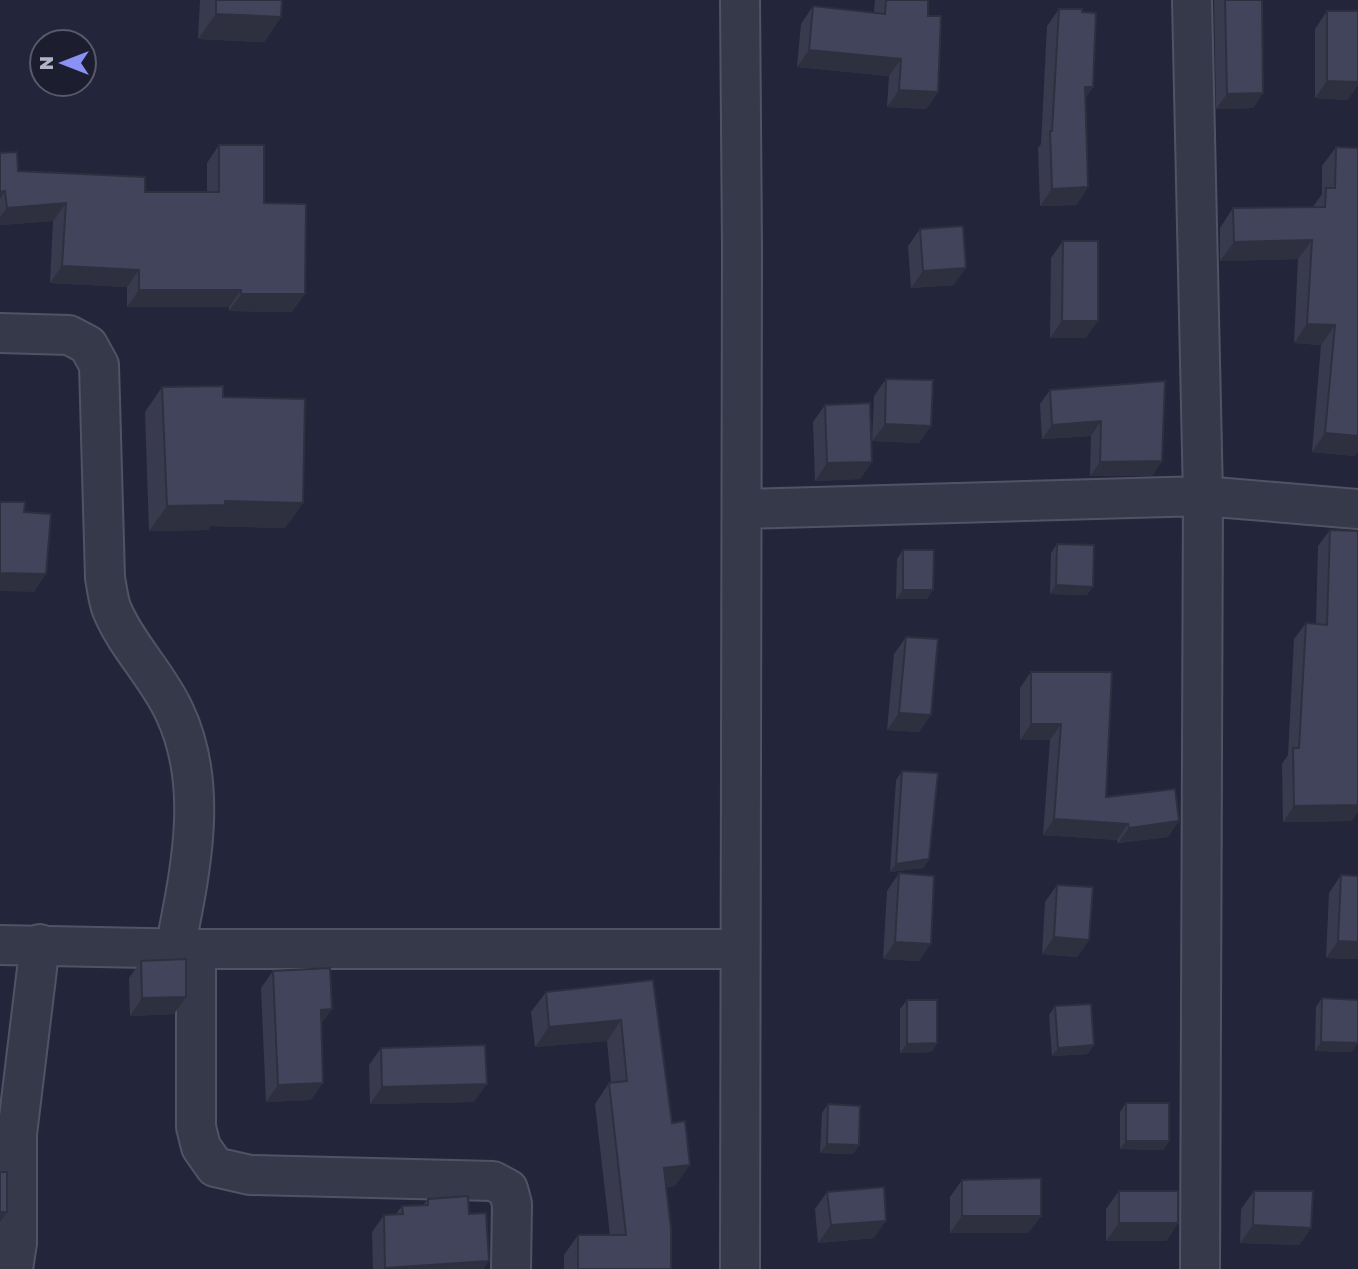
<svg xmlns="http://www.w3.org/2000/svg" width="1358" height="1269" font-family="'Golos Text',sans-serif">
  <rect width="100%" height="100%" fill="#23263a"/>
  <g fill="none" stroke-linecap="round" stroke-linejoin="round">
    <g stroke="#515365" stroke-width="42">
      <path id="minor" d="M 740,0 L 742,248 L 740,1269
        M 1192,0 L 1203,496 L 1200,1269
        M 0,333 L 69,335 L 88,345 L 99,365 L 105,578 C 107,588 108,600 112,610 C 127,646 158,676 174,711 C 210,786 190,872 175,949
        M 742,509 L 1203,496 L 1358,509
        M 0,945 L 196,949 L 740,949
        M 196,949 L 196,1127 L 201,1147 L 215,1167 L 250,1175 L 493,1181 L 508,1189 L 512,1204 L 511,1269
        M 13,1269 L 17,1243 L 17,1134 L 40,944"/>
    </g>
    <use href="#minor" stroke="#36394a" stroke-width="38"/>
  </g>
  <path fill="#393a4e" d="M 200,0 L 282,0 L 281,17 L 264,42 L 198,39 Z
    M 875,0 L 928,0 L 928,16 L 938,92 L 926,109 L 887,107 L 889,76 L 797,67 L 801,24 L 813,6 L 874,12 Z
    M 1214,0 L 1262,0 L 1263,93 L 1253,108 L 1216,109 Z
    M 1059,9 L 1093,87 L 1085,98 L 1088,187 L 1076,205 L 1040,206 L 1038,148 L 1041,144 L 1047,26 Z
    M 1327,11 L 1348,100 L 1315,98 L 1315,29 Z
    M 219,145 L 264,203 L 292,312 L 229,311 L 229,307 L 127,307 L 127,287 L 50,283 L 53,221 L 0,225 L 0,153 L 18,171 L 145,192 L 207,192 L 207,163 Z
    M 1336,147 L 1355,456 L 1312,452 L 1321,345 L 1294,343 L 1298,259 L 1220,261 L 1220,228 L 1233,208 L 1313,207 L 1322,194 L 1322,166 Z
    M 920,229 L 954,285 L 911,288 L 908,246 Z
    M 1063,241 L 1086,338 L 1050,338 L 1051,258 Z
    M 886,379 L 919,443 L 872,441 L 874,396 Z
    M 1165,381 L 1162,461 L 1152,476 L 1090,476 L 1091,436 L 1042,439 L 1040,404 L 1050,390 Z
    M 162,387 L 223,397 L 303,503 L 285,528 L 210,526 L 208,530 L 149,531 L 145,412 Z
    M 825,405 L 872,462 L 860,479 L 815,481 L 813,422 Z
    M 1330,530 L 1352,821 L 1283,822 L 1282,764 L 1288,755 L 1294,639 L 1306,623 L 1316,624 L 1318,546 Z
    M 1057,544 L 1087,595 L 1050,594 L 1051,553 Z
    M 903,550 L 927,599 L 896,599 L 897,559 Z
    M 906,637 L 919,732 L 887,730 L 894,654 Z
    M 1031,672 L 1106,797 L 1179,821 L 1168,837 L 1118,843 L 1117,840 L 1043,835 L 1050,740 L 1020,740 L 1020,688 Z
    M 902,771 L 929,859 L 923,868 L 890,872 L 896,780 Z
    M 899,873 L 919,961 L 883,959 L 887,891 Z
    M 1341,875 L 1358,876 L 1358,959 L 1326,958 L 1329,893 Z
    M 1057,885 L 1089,940 L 1077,957 L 1042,954 L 1045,902 Z
    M 141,961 L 174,1014 L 130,1016 L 129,978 Z
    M 273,971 L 321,1024 L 311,1100 L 266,1102 L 261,988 Z
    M 653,980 L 675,1186 L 667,1187 L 671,1269 L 564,1269 L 564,1255 L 578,1235 L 610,1235 L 595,1104 L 609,1083 L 611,1083 L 607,1041 L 535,1047 L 531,1012 L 546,992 Z
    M 1322,998 L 1352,1052 L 1315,1051 L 1316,1007 Z
    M 907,1000 L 937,1043 L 931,1052 L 900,1053 L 900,1009 Z
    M 1055,1006 L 1088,1054 L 1052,1056 L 1049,1015 Z
    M 381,1048 L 474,1102 L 370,1104 L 369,1065 Z
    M 1126,1103 L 1169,1141 L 1163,1150 L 1120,1149 L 1120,1112 Z
    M 828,1104 L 859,1145 L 853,1154 L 820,1153 L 822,1113 Z
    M 962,1180 L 1041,1216 L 1028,1233 L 950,1233 L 950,1197 Z
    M 1119,1191 L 1178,1223 L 1166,1241 L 1106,1241 L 1106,1209 Z
    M 1254,1191 L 1311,1228 L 1299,1245 L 1240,1243 L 1241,1209 Z
    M 827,1192 L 874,1238 L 818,1243 L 815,1209 Z
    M 428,1199 L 469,1214 L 484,1269 L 373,1269 L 372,1232 L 384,1215 L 396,1214 L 402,1206 L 423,1205 Z"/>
  <path fill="#2e3040" d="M 216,14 L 281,17 L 264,42 L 198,39 Z
    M 809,50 L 901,59 L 889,76 L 797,67 Z
    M 1327,81 L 1358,82 L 1358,85 L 1348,100 L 1315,98 Z
    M 1085,87 L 1093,87 L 1080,104 Z
    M 899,90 L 938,92 L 926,109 L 887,107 Z
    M 1263,93 L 1253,108 L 1216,109 L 1227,94 Z
    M 1088,187 L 1076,205 L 1040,206 L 1052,189 Z
    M 5,191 L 0,199 L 0,192 Z
    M 66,203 L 53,221 L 0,225 L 0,217 L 7,208 Z
    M 1312,240 L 1298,259 L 1220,261 L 1234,242 Z
    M 62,266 L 139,270 L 127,287 L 50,283 Z
    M 966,268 L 954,285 L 911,288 L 923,271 Z
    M 139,290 L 241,290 L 229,307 L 127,307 Z
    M 241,294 L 305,294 L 292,312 L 229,311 Z
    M 1062,321 L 1098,321 L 1086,338 L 1050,338 Z
    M 1307,324 L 1335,325 L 1321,345 L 1294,343 Z
    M 1101,421 L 1091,436 L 1042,439 L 1052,425 Z
    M 885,424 L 931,426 L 919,443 L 872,441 Z
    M 1325,433 L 1358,436 L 1358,452 L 1355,456 L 1312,452 Z
    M 1162,461 L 1152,476 L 1090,476 L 1100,462 Z
    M 872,462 L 860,479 L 815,481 L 827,463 Z
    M 225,501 L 303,503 L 285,528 L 210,526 L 208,530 L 149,531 L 167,506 Z
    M 0,573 L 46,574 L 34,592 L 0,591 Z
    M 1056,585 L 1093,587 L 1087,595 L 1050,594 Z
    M 903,590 L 933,590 L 927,599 L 896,599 Z
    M 899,713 L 931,715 L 919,732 L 887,730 Z
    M 1031,724 L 1061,724 L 1050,740 L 1020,740 Z
    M 1358,805 L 1358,812 L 1352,821 L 1283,822 L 1294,806 Z
    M 1054,819 L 1128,824 L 1117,840 L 1043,835 Z
    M 1179,821 L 1168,837 L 1118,843 L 1129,828 Z
    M 929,859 L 923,868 L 890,872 L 896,864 Z
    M 1054,937 L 1089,940 L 1077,957 L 1042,954 Z
    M 1338,941 L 1358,942 L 1358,959 L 1326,958 Z
    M 895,942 L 931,944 L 919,961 L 883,959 Z
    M 186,997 L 174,1014 L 130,1016 L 142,998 Z
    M 332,1009 L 320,1026 L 321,1010 Z
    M 621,1020 L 607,1041 L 535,1047 L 549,1027 Z
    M 1321,1042 L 1358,1043 L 1352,1052 L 1315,1051 Z
    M 937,1043 L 931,1052 L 900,1053 L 907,1044 Z
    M 1094,1045 L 1088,1054 L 1052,1056 L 1058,1048 Z
    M 323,1083 L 311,1100 L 266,1102 L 278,1085 Z
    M 487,1084 L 474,1102 L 370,1104 L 382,1087 Z
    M 1126,1141 L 1169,1141 L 1163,1150 L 1120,1149 Z
    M 827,1144 L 859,1145 L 853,1154 L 820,1153 Z
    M 690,1165 L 675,1186 L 650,1188 L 664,1168 Z
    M 0,1212 L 7,1212 L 0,1222 Z
    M 962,1216 L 1041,1216 L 1028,1233 L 950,1233 Z
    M 886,1221 L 874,1238 L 818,1243 L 831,1225 Z
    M 1119,1223 L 1178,1223 L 1166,1241 L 1106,1241 Z
    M 1253,1225 L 1311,1228 L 1299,1245 L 1240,1243 Z
    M 489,1261 L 484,1269 L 384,1269 L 385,1268 Z"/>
  <path fill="#42445b" stroke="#2e3040" stroke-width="2" d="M 216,0 L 282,0 L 281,17 L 216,14 Z
    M 886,0 L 928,0 L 928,16 L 941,16 L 938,92 L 899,90 L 901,59 L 809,50 L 813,6 L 885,14 Z
    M 1225,0 L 1262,0 L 1263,93 L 1227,94 Z
    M 1059,9 L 1082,9 L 1082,12 L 1096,13 L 1093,87 L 1085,87 L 1088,187 L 1052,189 L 1050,131 L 1052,131 Z
    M 1327,11 L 1358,11 L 1358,82 L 1327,81 Z
    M 219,145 L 264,145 L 264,203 L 306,204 L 305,294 L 241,294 L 241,290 L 139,290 L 139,270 L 62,266 L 66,203 L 7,208 L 5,191 L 0,192 L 0,153 L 17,152 L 18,171 L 145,177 L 145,192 L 219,192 Z
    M 1336,147 L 1358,148 L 1358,436 L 1325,433 L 1335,325 L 1307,324 L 1312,240 L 1234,242 L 1233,208 L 1325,207 L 1326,188 L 1335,188 Z
    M 963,226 L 966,268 L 923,271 L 920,229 Z
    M 1063,241 L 1098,241 L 1098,321 L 1062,321 Z
    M 886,379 L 933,380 L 931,426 L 885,424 Z
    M 1165,381 L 1162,461 L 1100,462 L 1101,421 L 1052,425 L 1050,390 Z
    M 223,386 L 223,397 L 305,399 L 303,503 L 225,501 L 225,505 L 167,506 L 162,387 Z
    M 870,403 L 872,462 L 827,463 L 825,405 Z
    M 0,502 L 25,502 L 24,512 L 51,514 L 46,574 L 0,573 Z
    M 1330,530 L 1358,531 L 1358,805 L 1294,806 L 1293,748 L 1299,748 L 1306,623 L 1327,625 Z
    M 1057,544 L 1094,545 L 1093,587 L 1056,585 Z
    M 903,550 L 934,550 L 933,590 L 903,590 Z
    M 906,637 L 938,639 L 931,715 L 899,713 Z
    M 1031,672 L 1112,672 L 1106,797 L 1175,789 L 1179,821 L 1129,828 L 1128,824 L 1054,819 L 1061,724 L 1031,724 Z
    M 902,771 L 938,773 L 929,859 L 896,864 Z
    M 899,873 L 934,876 L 931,944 L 895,942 Z
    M 1341,875 L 1358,876 L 1358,942 L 1338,941 Z
    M 1057,885 L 1093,887 L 1089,940 L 1054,937 Z
    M 186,959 L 186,997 L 142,998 L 141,961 Z
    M 330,968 L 332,1009 L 321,1010 L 323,1083 L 278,1085 L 273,971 Z
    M 653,980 L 672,1123 L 685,1121 L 690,1165 L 664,1168 L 671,1229 L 671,1269 L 578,1269 L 578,1235 L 626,1235 L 609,1083 L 627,1081 L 621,1020 L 549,1027 L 546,992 Z
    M 1322,998 L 1358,1000 L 1358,1043 L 1321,1042 Z
    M 907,1000 L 937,1000 L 937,1043 L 907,1044 Z
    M 1091,1004 L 1094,1045 L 1058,1048 L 1055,1006 Z
    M 485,1045 L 487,1084 L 382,1087 L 381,1048 Z
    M 1126,1103 L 1169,1103 L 1169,1141 L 1126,1141 Z
    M 828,1104 L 860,1106 L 859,1145 L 827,1144 Z
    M 0,1172 L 7,1172 L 7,1212 L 0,1212 Z
    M 1041,1178 L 1041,1216 L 962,1216 L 962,1180 Z
    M 884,1187 L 886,1221 L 831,1225 L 827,1192 Z
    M 1119,1191 L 1178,1191 L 1178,1223 L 1119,1223 Z
    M 1254,1191 L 1313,1191 L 1311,1228 L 1253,1225 Z
    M 468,1196 L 469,1214 L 486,1213 L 489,1261 L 385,1268 L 384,1215 L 403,1214 L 402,1206 L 428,1205 L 428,1199 Z"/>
  <g transform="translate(63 63) rotate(270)"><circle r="33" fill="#1c1e2f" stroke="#585a6b" stroke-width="2"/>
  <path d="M0-5L12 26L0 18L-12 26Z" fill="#8992f4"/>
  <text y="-10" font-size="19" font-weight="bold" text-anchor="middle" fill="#b1b3c6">N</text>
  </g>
</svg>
